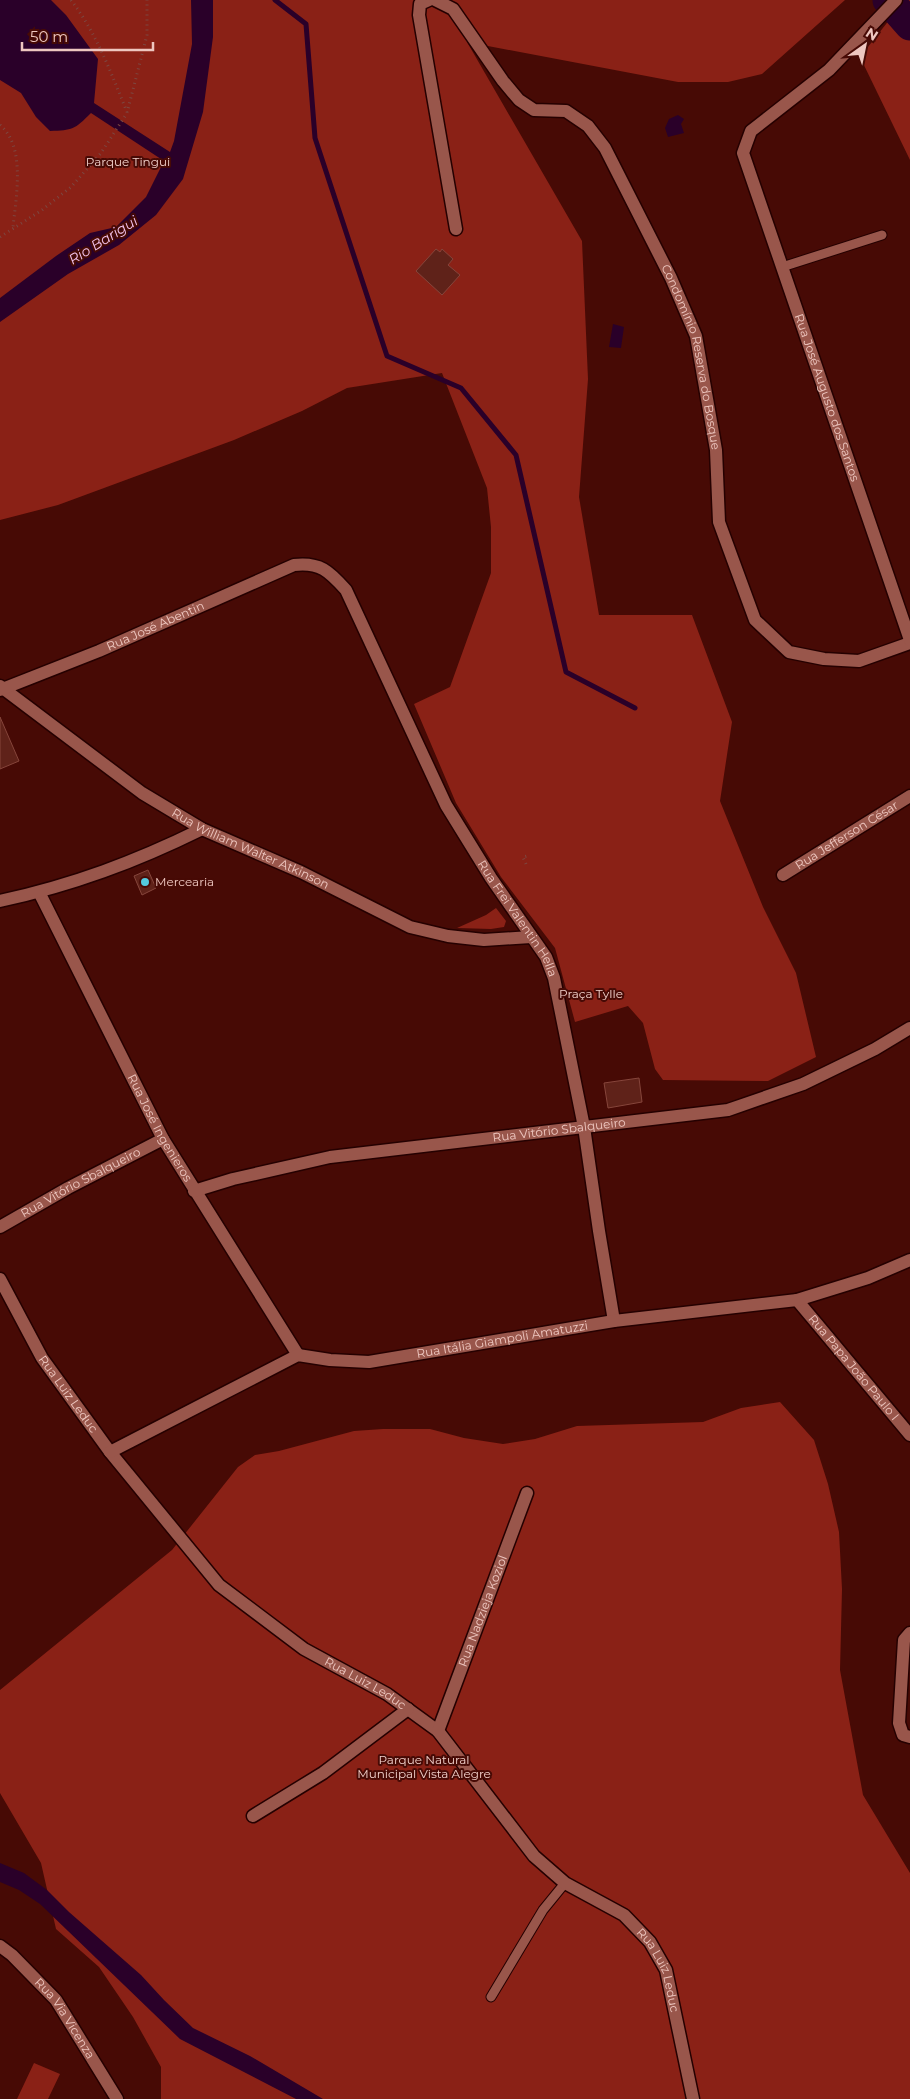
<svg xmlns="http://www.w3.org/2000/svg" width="910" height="2099" font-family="Montserrat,sans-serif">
  <rect width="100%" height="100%" fill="#470a05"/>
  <path fill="#8a2116" d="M 0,0 L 845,0 L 762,74 L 728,82 L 678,82 L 467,42 L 582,241 L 588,379 L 579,497 L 599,615 L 692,615 L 732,722 L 720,801 L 763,907 L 796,973 L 816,1057 L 768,1081 L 663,1080 L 655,1069 L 643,1023 L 628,1006 L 575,1022 L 555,948 L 501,877 L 456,803 L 414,704 L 450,687 L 491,573 L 491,527 L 487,488 L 442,373 L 347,388 L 302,411 L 234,440 L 58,505 L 0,520 Z
    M 905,0 L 910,0 L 910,160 L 860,57 Z
    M 496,908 L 506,921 L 504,927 L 491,929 L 457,928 L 486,915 Z
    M 780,1402 L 814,1440 L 828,1484 L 839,1532 L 842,1589 L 840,1670 L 863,1795 L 910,1873 L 910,2099 L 161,2099 L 161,2067 L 133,2017 L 99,1967 L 56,1929 L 41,1863 L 0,1793 L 0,1690 L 172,1550 L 238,1467 L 255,1455 L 279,1451 L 354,1431 L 383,1429 L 430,1429 L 464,1438 L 503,1444 L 535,1439 L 577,1426 L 703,1422 L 741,1408 Z
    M 34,2063 L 60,2074 L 48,2099 L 17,2099 Z"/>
  <path fill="#2a0029" d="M 0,0 L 51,0 L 66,15 L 98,59 L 94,103 L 170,152 L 174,141 L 192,44 L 191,0 L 213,0 L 213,37 L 203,112 L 183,179 L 156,215 L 119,245 L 68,274 L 0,322 L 0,298 L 56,256 L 90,233 L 116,227 L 146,197 L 164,161 L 91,113 C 74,130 73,130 50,131 L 36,117 L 21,93 L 0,80 Z
    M 678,115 L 684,119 L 681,124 L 684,133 L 668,137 L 665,128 L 669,119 Z
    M 613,324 L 624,327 L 621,348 L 609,347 Z
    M 0,1863 L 24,1873 L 47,1890 L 69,1912 L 141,1975 L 164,2000 L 193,2028 L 250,2056 L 323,2099 L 296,2099 L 180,2039 L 40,1904 L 19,1890 L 0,1882 Z"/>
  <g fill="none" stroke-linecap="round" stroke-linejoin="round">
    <path stroke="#2a0029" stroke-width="5" d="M 275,0 L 306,24 L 315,138 L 387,356 L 461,388 L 516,455 L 566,672 L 635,708"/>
    <path stroke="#2a0029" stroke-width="31" d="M 888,0 L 910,25"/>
  </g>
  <path fill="#5f2219" stroke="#86453b" d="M 436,249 L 440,252 L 442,249 L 453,259 L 448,265 L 460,275 L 442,295 L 416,271 Z
    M 0,717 L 19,761 L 0,769 Z
    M 148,870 L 156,888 L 142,895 L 134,876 Z
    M 639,1078 L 642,1102 L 608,1108 L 604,1083 Z"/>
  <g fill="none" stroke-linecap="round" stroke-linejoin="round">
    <g stroke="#250000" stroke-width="11">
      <path id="service" d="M 782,267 L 882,235
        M 491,1997 L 543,1910 L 565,1883"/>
    </g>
    <g stroke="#250000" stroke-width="15">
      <g id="minor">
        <path d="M 429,0 L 420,4 L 419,15 L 456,229"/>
        <path id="s1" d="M 435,0 L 453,9 L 503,81 L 519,100 L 534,110 L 566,111 L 588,126 L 605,148 L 671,278 L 696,336 L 716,450 L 719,522 L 755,620 L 789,652 L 824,659 L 859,661 L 910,643"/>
        <path id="s2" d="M 896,0 L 829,70 L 751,131 L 743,153 L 910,640"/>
        <path id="s3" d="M 0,686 L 142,793 L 202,829 L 301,872 L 410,927 L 448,936 L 484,940 L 531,937"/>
        <path id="s4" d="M 0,690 L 99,651 L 294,565 C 320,562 329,571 346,590 L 446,805 L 491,878 L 546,957 L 554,978 L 584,1127 L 599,1231 L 614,1321"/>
        <path id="s5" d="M 783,875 L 910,796"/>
        <path id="s6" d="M 39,892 L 163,1139 L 298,1355"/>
        <path d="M 0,901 C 73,885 135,862 202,829"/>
        <path id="s7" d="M 194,1191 L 233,1179 L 330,1157 L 728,1110 L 803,1084 L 875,1049 L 910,1028"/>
        <path id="s8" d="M 0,1227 L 68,1188 L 163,1139"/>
        <path id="s9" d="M 0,1279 L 42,1358 L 110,1452 L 219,1585 L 304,1649 L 387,1694 L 438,1731 L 534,1856 L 565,1883 L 624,1915 L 650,1942 L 666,1970 L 693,2099"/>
        <path id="s10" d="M 797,1300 L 910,1435"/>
        <path id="s11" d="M 110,1452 L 298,1355 L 330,1360 L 369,1362 L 614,1321 L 797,1300 L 868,1278 L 910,1260"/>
        <path d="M 910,1633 L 904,1640 L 899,1723 L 903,1735 L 910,1737"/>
        <path id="s12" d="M 438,1731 L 527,1493"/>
        <path d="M 253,1816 L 323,1773 L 408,1709"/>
        <path id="s13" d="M 0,1946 L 12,1955 L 56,2000 L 117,2099"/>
      </g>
    </g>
    <path stroke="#7d4741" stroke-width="3" stroke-dasharray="1 4" stroke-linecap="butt" d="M 71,0 C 97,34 111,73 127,112
      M 0,125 C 26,146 16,198 13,227
      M 0,237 L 42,210 L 71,187 L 101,153 L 127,113 L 147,35 L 147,0
      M 526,864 L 523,857 L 527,856"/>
    <use href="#service" stroke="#99564b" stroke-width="9"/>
    <use href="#minor" stroke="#99564b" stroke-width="12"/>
  </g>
  <circle fill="#54cade" stroke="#470a05" stroke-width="2" cx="145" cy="882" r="5"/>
  <g text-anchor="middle" stroke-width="4" stroke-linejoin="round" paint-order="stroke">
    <g font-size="12" fill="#f2d1cb" stroke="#470a05">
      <text x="128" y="166">Parque Tingui</text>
      <text x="591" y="998">Praça Tylle</text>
      <text x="424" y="1764">Parque Natural<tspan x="424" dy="14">Municipal Vista Alegre</tspan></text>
    </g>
    <g font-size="12" fill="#eec7c0" stroke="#470a05">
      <text dy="4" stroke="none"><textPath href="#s1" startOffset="465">Condomínio Reserva do Bosque</textPath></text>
      <text dy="4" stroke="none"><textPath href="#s2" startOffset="478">Rua José Augusto dos Santos</textPath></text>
      <text dy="4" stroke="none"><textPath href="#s4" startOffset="168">Rua José Abentin</textPath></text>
      <text dy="4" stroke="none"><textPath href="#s5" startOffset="75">Rua Jefferson César</textPath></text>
      <text dy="4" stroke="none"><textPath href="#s3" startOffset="300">Rua William Walter Atkinson</textPath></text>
      <text dy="4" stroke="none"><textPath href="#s4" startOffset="752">Rua Frei Valentin Hella</textPath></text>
      <text dy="4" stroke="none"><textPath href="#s6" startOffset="265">Rua José Ingenieros</textPath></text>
      <text dy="4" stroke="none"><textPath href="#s7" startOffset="371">Rua Vitório Sbalqueiro</textPath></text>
      <text dy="4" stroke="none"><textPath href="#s8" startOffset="92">Rua Vitório Sbalqueiro</textPath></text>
      <text dy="4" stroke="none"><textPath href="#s11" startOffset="418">Rua Itália Giampoli Amatuzzi</textPath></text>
      <text dy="4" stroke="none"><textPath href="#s10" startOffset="88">Rua Papa João Paulo I</textPath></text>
      <text dy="4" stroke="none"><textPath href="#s9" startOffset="134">Rua Luiz Leduc</textPath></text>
      <text dy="4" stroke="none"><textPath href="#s12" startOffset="128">Rua Nadzieja Koziol</textPath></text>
      <text dy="4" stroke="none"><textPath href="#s9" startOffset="554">Rua Luiz Leduc</textPath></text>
      <text dy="4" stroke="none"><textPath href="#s9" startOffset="974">Rua Luiz Leduc</textPath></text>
      <text dy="4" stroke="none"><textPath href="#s13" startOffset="98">Rua Via Vicenza</textPath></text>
    </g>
    <g font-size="12" fill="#eec7c0" stroke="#470a05" text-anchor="start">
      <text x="155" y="886">Mercearia</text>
    </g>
    <g font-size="14" font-style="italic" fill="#f2c2ec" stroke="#470a05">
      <text transform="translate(103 240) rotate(-32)" y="5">Rio Barigui</text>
    </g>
  </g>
  <g transform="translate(865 45) rotate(33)" stroke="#470a05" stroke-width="4" paint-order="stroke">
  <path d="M0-4L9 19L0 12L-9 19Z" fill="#eec7c0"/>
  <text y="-8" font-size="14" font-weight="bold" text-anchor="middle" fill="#eec7c0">N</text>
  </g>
  <path d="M22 42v8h131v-8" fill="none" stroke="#eec7c0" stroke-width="2.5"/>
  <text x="30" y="42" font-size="15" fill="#eec7c0" stroke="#470a05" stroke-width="4" paint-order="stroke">50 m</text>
</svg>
